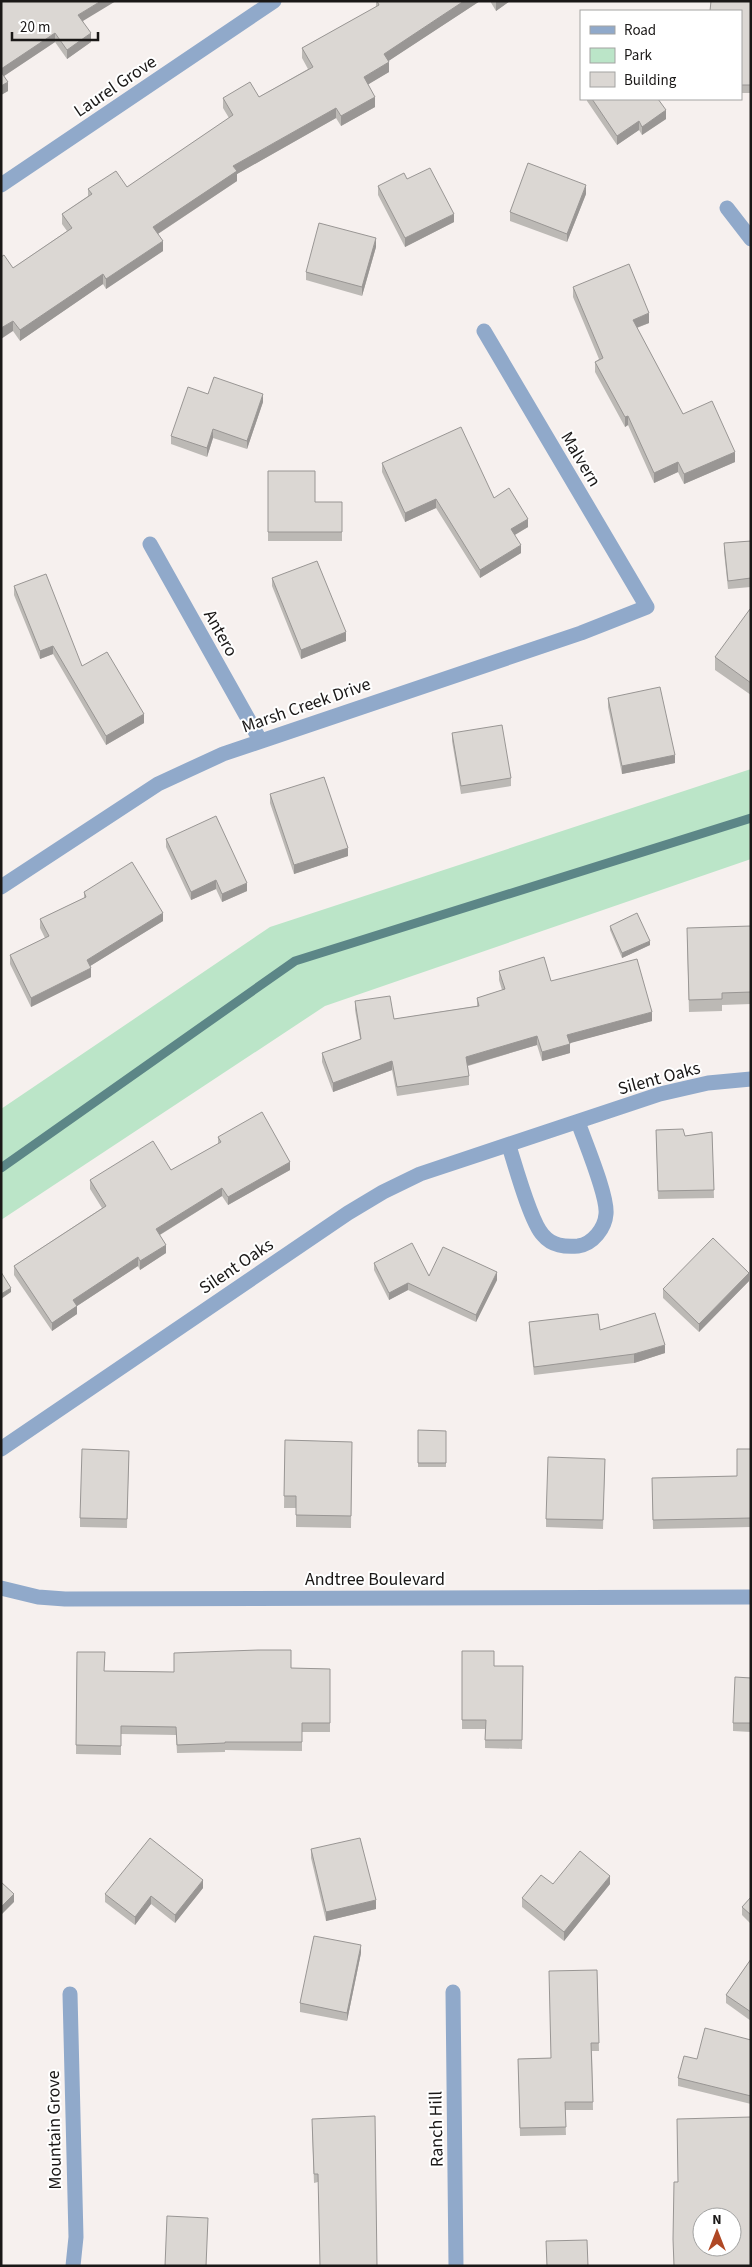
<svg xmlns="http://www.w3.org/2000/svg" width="752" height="2267" font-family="'Source Sans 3',sans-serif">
  <rect width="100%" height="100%" fill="#f6f0ee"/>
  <path fill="#bbe5c8" d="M 751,769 L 751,859 L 325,1006 L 1,1220 L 1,1109 L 270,927 Z"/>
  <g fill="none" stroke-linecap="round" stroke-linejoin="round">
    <path stroke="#5c8687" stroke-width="9" d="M 1,1168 L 295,961 L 751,818"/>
    <path stroke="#90a9ca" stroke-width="15" d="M 1,185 L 274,1
      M 727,208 L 751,239
      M 150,544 L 260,740
      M 1,887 L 158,784 L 223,754 L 581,633 L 647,607 L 484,331
      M 509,1146 C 515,1165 531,1223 543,1235 C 552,1246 565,1247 578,1246 C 593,1244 605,1228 606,1214 C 608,1196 585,1142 578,1122
      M 1,1449 L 348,1213 L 383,1192 L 420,1174 L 660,1094 L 708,1083 L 751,1079
      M 1,1588 L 38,1597 L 65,1599 L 751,1597
      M 453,1992 L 456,2266
      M 70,1994 L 76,2237 L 73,2266"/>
  </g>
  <path fill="#bcb9b5" d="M 1,1 L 83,21 L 91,42 L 67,59 L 55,42 L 4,76 L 8,91 L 1,95 Z
    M 376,1 L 480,1 L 388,61 L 389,72 L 368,84 L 375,107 L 341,126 L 336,118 L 237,174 L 237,181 L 158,234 L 163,251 L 106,289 L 103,284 L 20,341 L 13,331 L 13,268 L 67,231 L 62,224 L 62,214 L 88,196 L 88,189 L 127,187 L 229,118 L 223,108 L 223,98 L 259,97 L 308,69 L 302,58 L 302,48 L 376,7 Z
    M 490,1 L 510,1 L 496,11 Z
    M 751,1 L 751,93 L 741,93 L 741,11 Z
    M 587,99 L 658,99 L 666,119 L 642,135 L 639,130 L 617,145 L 587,101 Z
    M 407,179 L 454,222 L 405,247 L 378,195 L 378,186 Z
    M 586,194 L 567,242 L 510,221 L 510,212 Z
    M 376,247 L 362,296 L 306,280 L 306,272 Z
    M 573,287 L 649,323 L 637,328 L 683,414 L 735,462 L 684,484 L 678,472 L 654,483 L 628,425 L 625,427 L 595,372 L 595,362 L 599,359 L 573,297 Z
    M 208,394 L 263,402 L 247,449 L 213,438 L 207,457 L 171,444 L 171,436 Z
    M 382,463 L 494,498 L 528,527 L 515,535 L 521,553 L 480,578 L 436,508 L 405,522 L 382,472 Z
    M 268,471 L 315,502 L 342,502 L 342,541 L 268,541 Z
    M 751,541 L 751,587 L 728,589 L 724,552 L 724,543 Z
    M 272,578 L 346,641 L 301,659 L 272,586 Z
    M 14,586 L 82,666 L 144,723 L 106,745 L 53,654 L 40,659 L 14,595 Z
    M 751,610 L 751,695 L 715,670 L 715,657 Z
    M 608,698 L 675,763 L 622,774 L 608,707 Z
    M 452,733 L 511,778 L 511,786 L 461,794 L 452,741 Z
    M 270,794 L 348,856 L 294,874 L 270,803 Z
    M 166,839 L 247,891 L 222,902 L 216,889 L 191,900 L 166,847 Z
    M 84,892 L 163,921 L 90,966 L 91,977 L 31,1007 L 10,964 L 10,955 L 45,938 L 40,928 L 40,919 L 84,898 Z
    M 610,926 L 650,945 L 622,958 L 610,930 Z
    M 751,926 L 751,1004 L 722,1005 L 722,1011 L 689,1012 L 687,940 Z
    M 499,971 L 551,981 L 652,1021 L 569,1043 L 570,1053 L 542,1061 L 537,1045 L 468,1066 L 469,1076 L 469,1085 L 397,1096 L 392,1070 L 333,1092 L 322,1062 L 322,1053 L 360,1039 L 355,1010 L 355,1001 L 394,1019 L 477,1006 L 477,998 L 502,990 L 499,980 Z
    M 656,1130 L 685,1136 L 712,1132 L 714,1198 L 658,1199 Z
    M 218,1137 L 290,1170 L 228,1205 L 222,1196 L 160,1235 L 166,1253 L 140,1270 L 138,1266 L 77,1306 L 77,1314 L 52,1331 L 14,1275 L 14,1266 L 102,1208 L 90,1189 L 90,1180 L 171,1170 L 218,1144 Z
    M 374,1263 L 429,1276 L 497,1280 L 476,1322 L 408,1290 L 389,1300 L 374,1270 Z
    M 749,1281 L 699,1332 L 663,1298 L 663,1289 Z
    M 529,1322 L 665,1353 L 634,1363 L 534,1375 L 529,1331 Z
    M 418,1430 L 446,1431 L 446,1467 L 418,1467 Z
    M 285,1440 L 352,1442 L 351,1528 L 296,1527 L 296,1508 L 284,1508 Z
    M 751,1449 L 751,1527 L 653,1529 L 652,1478 L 737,1476 Z
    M 129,1451 L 127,1528 L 80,1527 L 80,1518 Z
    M 605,1459 L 603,1529 L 546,1527 L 546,1519 Z
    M 462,1651 L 494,1666 L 523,1666 L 522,1749 L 485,1748 L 485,1729 L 462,1729 Z
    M 77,1652 L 104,1671 L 174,1672 L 291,1668 L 330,1669 L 330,1732 L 302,1732 L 302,1751 L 225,1750 L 225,1752 L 177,1753 L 176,1735 L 121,1734 L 121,1755 L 76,1754 Z
    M 751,1678 L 751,1732 L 733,1731 L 733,1723 Z
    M 311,1849 L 376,1909 L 326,1921 L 311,1858 Z
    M 553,1884 L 610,1884 L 564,1941 L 522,1907 L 522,1898 Z
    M 203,1888 L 175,1923 L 151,1904 L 135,1925 L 105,1902 L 105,1894 Z
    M 751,1897 L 751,1924 L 742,1915 L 742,1907 Z
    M 361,1953 L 347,2021 L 300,2012 L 300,2003 Z
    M 751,1959 L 751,2021 L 726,2003 L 726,1995 Z
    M 597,1970 L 599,2051 L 592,2051 L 593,2110 L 565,2110 L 566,2135 L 520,2136 L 518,2059 L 551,2058 Z
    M 751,2040 L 751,2104 L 678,2086 L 678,2078 L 697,2059 Z
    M 375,2116 L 318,2182 L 314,2183 L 312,2127 Z"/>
  <path fill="#999694" d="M 101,1 L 116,1 L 78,24 L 78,15 Z
    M 464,1 L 480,1 L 384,64 L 384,54 Z
    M 496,1 L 510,1 L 496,11 Z
    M 55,33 L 55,42 L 1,78 L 1,69 Z
    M 91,33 L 91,42 L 67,59 L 67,50 Z
    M 389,62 L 389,72 L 364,87 L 364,77 Z
    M 8,82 L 8,91 L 1,95 L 1,86 Z
    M 375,97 L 375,107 L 341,126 L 341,116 Z
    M 336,108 L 336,118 L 237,174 L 237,181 L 153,237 L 153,227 L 233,166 Z
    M 666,110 L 666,119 L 642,135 L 642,127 Z
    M 639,121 L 639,130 L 617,145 L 617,136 Z
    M 586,185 L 586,194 L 567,242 L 567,234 Z
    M 454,214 L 454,222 L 405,247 L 405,238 Z
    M 376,238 L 376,247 L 362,296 L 362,287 Z
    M 163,241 L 163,251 L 106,289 L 106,279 Z
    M 103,274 L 103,284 L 20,341 L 20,330 Z
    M 649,313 L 649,323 L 633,329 L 633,320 Z
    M 13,321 L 13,331 L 1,339 L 1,328 Z
    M 263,394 L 263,402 L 247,449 L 247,441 Z
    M 628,416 L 628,425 L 625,427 L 625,417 Z
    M 213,429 L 213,438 L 207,457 L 207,448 Z
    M 735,452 L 735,462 L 684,484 L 684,474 Z
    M 678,462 L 678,472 L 654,483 L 654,473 Z
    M 436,499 L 436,508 L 405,522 L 405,513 Z
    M 528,519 L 528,527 L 511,537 L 511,529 Z
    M 521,545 L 521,553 L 480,578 L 480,570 Z
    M 346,632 L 346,641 L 301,659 L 301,650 Z
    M 53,646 L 53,654 L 40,659 L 40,651 Z
    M 144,714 L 144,723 L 106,745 L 106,736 Z
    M 675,755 L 675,763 L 622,774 L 622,766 Z
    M 348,848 L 348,856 L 294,874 L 294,865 Z
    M 216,880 L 216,889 L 191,900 L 191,892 Z
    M 247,883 L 247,891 L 222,902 L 222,894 Z
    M 163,913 L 163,921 L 87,968 L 87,960 Z
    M 650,941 L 650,945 L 622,958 L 622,953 Z
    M 91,968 L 91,977 L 31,1007 L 31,998 Z
    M 652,1012 L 652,1021 L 567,1044 L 567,1035 Z
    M 537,1036 L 537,1045 L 466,1066 L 466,1057 Z
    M 570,1044 L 570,1053 L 542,1061 L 542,1052 Z
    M 392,1061 L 392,1070 L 333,1092 L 333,1083 Z
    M 290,1162 L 290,1170 L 228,1205 L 228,1197 Z
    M 222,1188 L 222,1196 L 156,1237 L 156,1229 Z
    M 166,1245 L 166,1253 L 140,1270 L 140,1261 Z
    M 138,1257 L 138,1266 L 77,1306 L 77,1314 L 52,1331 L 52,1323 L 73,1300 Z
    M 497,1272 L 497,1280 L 476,1322 L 476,1315 Z
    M 749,1273 L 749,1281 L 699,1332 L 699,1324 Z
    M 408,1283 L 408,1290 L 389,1300 L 389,1293 Z
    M 11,1288 L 11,1292 L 1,1299 L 1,1294 Z
    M 665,1345 L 665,1353 L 634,1363 L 634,1354 Z
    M 610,1876 L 610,1884 L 564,1941 L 564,1932 Z
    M 203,1880 L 203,1888 L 175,1923 L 175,1915 Z
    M 14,1894 L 14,1902 L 1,1915 L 1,1907 Z
    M 151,1896 L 151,1904 L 135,1925 L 135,1917 Z
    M 376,1900 L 376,1909 L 326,1921 L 326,1912 Z
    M 361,1945 L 361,1953 L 347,2021 L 347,2013 Z"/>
  <path fill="#dbd7d3" stroke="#999694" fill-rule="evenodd" d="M 1,1 L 101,1 L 78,15 L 91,33 L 67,50 L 55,33 L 1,69 Z
    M 377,1 L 464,1 L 384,54 L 389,62 L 364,77 L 375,97 L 341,116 L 336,108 L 233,166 L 237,171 L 153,227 L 163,241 L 106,279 L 103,274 L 20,330 L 13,321 L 1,328 L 1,257 L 4,255 L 13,268 L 72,228 L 62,214 L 92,194 L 88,189 L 116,171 L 127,187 L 233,115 L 223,98 L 250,82 L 259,97 L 313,67 L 302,48 L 379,5 Z
    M 711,1 L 751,1 L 751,85 L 741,85 L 741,11 L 710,11 Z
    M 1,72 L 8,82 L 1,86 Z
    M 592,99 L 658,99 L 666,110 L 642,127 L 639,121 L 617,136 Z
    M 528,163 L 586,185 L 567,234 L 510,212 Z
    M 430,168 L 454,214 L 405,238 L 378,186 L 404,173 L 407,179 Z
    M 319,223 L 376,238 L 362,287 L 306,272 Z
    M 629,264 L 649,313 L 633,320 L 683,414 L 712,401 L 735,452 L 684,474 L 678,462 L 654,473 L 628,416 L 625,417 L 595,362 L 603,358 L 573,287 Z
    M 214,377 L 263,394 L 247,441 L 213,429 L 207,448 L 171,436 L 188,387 L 208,394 Z
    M 461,427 L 494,498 L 509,488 L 528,519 L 511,529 L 521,545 L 480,570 L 436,499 L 405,513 L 382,463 Z
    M 268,471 L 315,471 L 315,502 L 342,502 L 342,532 L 268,532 Z
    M 751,541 L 751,578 L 728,581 L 724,543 Z
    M 317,561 L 346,632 L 301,650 L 272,578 Z
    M 46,574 L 82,666 L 107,652 L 144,714 L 106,736 L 53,646 L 40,651 L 14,586 Z
    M 750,609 L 751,610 L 751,683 L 715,657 Z
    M 660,687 L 675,755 L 622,766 L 608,698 Z
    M 502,725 L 511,778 L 461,786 L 452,733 Z
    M 324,777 L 348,848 L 294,865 L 270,794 Z
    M 216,816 L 247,883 L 222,894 L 216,880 L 191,892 L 166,839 Z
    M 132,862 L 163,913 L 87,960 L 91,968 L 31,998 L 10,955 L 49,936 L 40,919 L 86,897 L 84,892 Z
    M 637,913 L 650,941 L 622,953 L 610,926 Z
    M 751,926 L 751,992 L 722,993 L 722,999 L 689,1000 L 687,928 Z
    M 544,957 L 551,981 L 637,959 L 652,1012 L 567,1035 L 570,1044 L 542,1052 L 537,1036 L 466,1057 L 469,1076 L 397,1087 L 392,1061 L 333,1083 L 322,1053 L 361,1039 L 355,1001 L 390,996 L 394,1019 L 479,1006 L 477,998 L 505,989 L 499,971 Z
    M 262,1112 L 290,1162 L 228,1197 L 222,1188 L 156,1229 L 166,1245 L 140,1261 L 138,1257 L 73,1300 L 77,1306 L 52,1323 L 14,1266 L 106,1206 L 90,1180 L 153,1141 L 171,1170 L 221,1142 L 218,1137 Z
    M 683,1129 L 685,1136 L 712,1132 L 714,1190 L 658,1191 L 656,1130 Z
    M 713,1238 L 749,1273 L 699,1324 L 663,1289 Z
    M 412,1243 L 429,1276 L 443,1247 L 497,1272 L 476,1315 L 408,1283 L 389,1293 L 374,1263 Z
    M 1,1272 L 11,1288 L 1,1294 Z
    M 655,1313 L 665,1345 L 634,1354 L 534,1367 L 529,1322 L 598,1314 L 600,1330 Z
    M 418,1430 L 446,1431 L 446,1463 L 418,1463 Z
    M 285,1440 L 352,1442 L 351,1516 L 296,1515 L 296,1496 L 284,1496 Z
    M 82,1449 L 129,1451 L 127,1519 L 80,1518 Z
    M 737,1449 L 751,1449 L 751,1518 L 653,1520 L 652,1478 L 737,1476 Z
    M 548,1457 L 605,1459 L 603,1520 L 546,1519 Z
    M 258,1650 L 291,1650 L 291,1668 L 330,1669 L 330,1723 L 302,1723 L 302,1742 L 225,1742 L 225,1743 L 177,1745 L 176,1727 L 121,1726 L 121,1746 L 76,1745 L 77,1652 L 105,1652 L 104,1671 L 174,1672 L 174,1653 Z
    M 462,1651 L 494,1651 L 494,1666 L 523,1666 L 522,1740 L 485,1740 L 486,1720 L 462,1720 Z
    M 735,1677 L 751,1678 L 751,1723 L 733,1723 Z
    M 150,1838 L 203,1880 L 175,1915 L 151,1896 L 135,1917 L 105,1894 Z
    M 360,1838 L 376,1900 L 326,1912 L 311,1849 Z
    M 580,1851 L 610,1876 L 564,1932 L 522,1898 L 541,1875 L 553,1884 Z
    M 1,1882 L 14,1894 L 1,1907 Z
    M 751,1897 L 751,1915 L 742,1907 Z
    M 314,1936 L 361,1945 L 347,2013 L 300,2003 Z
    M 751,1959 L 751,2012 L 726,1995 Z
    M 597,1970 L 599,2043 L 591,2043 L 593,2102 L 565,2102 L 566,2127 L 520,2128 L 518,2059 L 551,2058 L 549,1971 Z
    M 705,2028 L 751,2040 L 751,2096 L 678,2078 L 684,2056 L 697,2059 Z
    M 375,2116 L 377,2266 L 320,2266 L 318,2174 L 314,2174 L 312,2119 Z
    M 751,2117 L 751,2266 L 674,2266 L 673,2239 L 674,2182 L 678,2182 L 677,2119 ZM 702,2217 L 732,2217 L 732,2247 L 702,2247 Z
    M 167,2216 L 208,2218 L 206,2266 L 165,2266 Z
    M 587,2240 L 588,2266 L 547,2266 L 546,2241 Z"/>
  <g text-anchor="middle" stroke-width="4" stroke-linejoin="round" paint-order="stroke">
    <g font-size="18" fill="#1a1817" stroke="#fff">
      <text transform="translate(115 86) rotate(-34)" y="6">Laurel Grove</text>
      <text transform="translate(581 459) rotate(59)" y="6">Malvern</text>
      <text transform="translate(221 633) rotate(61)" y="6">Antero</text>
      <text transform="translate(306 705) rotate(-19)" y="6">Marsh Creek Drive</text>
      <text transform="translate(659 1078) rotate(-15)" y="6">Silent Oaks</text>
      <text transform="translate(236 1266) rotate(-34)" y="6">Silent Oaks</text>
      <text x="375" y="1585">Andtree Boulevard</text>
      <text transform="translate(436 2129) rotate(-91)" y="6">Ranch Hill</text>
      <text transform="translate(54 2130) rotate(-91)" y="6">Mountain Grove</text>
    </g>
  </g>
  <rect width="752" height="2267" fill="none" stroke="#1a1817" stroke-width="5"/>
  <rect x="580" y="10" width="162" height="90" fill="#ffffff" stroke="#a3a3a2"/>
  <rect x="590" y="26" width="25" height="8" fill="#90a9ca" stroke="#a3a3a2"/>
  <text x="624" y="35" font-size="15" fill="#1a1817">Road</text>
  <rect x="590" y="48" width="25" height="15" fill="#bbe5c8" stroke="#a3a3a2"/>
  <text x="624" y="60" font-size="15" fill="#1a1817">Park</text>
  <rect x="590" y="72" width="25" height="15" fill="#dbd7d3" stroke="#a3a3a2"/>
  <text x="624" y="85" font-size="15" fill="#1a1817">Building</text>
  <g transform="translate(717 2232)"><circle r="24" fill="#ffffff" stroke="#a3a3a2"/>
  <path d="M0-4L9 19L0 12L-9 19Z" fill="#af4825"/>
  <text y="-8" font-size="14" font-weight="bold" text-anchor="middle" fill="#1a1817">N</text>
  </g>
  <path d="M12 32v8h86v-8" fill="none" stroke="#1a1817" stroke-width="2.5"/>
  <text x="20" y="32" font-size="15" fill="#1a1817" stroke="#ffffff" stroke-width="4" paint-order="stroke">20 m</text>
</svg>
